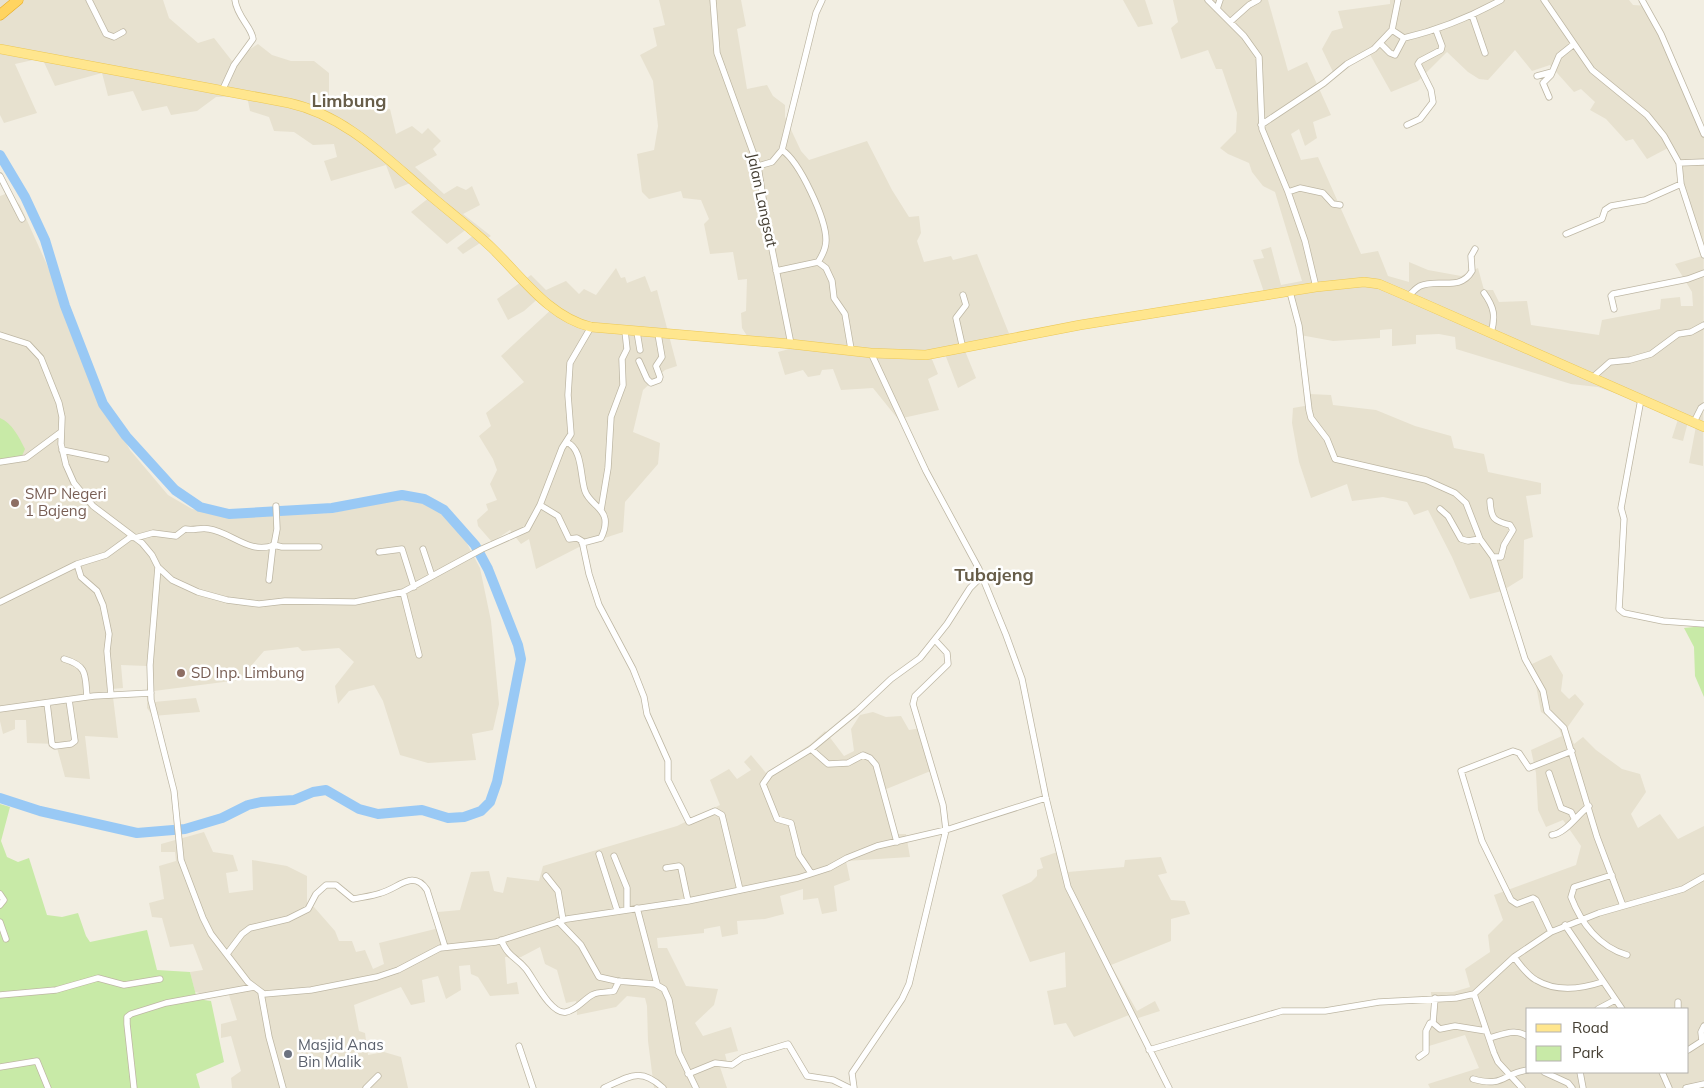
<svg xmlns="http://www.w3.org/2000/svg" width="1704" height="1088" font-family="Mulish,sans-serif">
  <rect width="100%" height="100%" fill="#f2eee2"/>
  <path fill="#e7e1cf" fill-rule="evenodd" d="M 0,0 L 163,0 L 169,18 L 198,43 L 214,38 L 232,61 L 258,44 L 272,55 L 291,61 L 314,61 L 329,73 L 329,102 L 350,110 L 390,109 L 396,134 L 412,126 L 422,134 L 428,128 L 441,141 L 433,149 L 437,155 L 415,167 L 444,194 L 457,186 L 466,190 L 472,186 L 480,205 L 463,214 L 491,236 L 463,254 L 457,248 L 474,235 L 468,228 L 447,244 L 411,212 L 430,197 L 413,182 L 395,189 L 386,165 L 331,181 L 324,161 L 337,157 L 334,144 L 313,145 L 294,132 L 274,131 L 269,117 L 250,111 L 247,96 L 216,97 L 197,111 L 171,115 L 167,106 L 142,111 L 133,91 L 108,96 L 102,73 L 55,86 L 42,58 L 15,64 L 37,113 L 4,123 L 0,115 Z
    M 659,0 L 741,0 L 746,26 L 737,29 L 747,89 L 767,85 L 773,96 L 785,105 L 785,117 L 801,151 L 809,160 L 867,141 L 892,190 L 909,217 L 919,216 L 921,233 L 917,241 L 924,262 L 951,256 L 953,260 L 977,254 L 1010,336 L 963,346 L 976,378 L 958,388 L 943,349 L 929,352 L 938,374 L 928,379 L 939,410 L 898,419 L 873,388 L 841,390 L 833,369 L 822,370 L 820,375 L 808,377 L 803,370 L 785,375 L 778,352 L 789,349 L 789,342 L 749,339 L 742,328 L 741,313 L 746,311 L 747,279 L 738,280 L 733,252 L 710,254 L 704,224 L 709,219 L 701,200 L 683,198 L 681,191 L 649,199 L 642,192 L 637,154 L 654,150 L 658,126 L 653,81 L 640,55 L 657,46 L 653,28 L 665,25 Z
    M 1123,0 L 1145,0 L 1153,24 L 1138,27 Z
    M 1173,0 L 1268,0 L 1288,71 L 1307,62 L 1331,115 L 1313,122 L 1317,138 L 1305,146 L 1299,129 L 1291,134 L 1301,160 L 1318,157 L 1361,254 L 1378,251 L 1388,276 L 1409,282 L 1409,262 L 1428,270 L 1461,276 L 1478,268 L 1484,290 L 1493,290 L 1499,302 L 1527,301 L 1531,325 L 1599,335 L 1602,320 L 1660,309 L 1661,299 L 1680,297 L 1681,306 L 1693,306 L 1692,292 L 1675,264 L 1702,256 L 1674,157 L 1668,148 L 1647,159 L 1633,139 L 1626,141 L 1606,119 L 1590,110 L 1595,102 L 1581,89 L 1574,92 L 1550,65 L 1532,71 L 1515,50 L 1488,80 L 1479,79 L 1468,72 L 1447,52 L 1418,81 L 1391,92 L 1368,51 L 1333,72 L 1322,49 L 1332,31 L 1343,28 L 1338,11 L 1390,4 L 1390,0 L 1629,0 L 1633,5 L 1648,6 L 1676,62 L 1704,128 L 1703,466 L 1689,463 L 1697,421 L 1689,418 L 1683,441 L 1672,438 L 1679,416 L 1598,387 L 1571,384 L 1456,349 L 1455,337 L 1439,334 L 1416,335 L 1416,344 L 1392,346 L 1392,329 L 1380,330 L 1380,338 L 1333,341 L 1300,335 L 1289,290 L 1265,295 L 1253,260 L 1264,258 L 1261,250 L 1271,247 L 1281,285 L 1302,281 L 1275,192 L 1263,186 L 1252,172 L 1249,163 L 1228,154 L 1220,148 L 1236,132 L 1237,113 L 1222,69 L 1216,69 L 1208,50 L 1181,59 L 1171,28 L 1178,22 Z
    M 8,193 L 20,205 L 71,318 L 93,384 L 130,450 L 168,495 L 192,509 L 238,515 L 333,513 L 402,496 L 447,506 L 480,568 L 491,621 L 499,704 L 493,730 L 472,734 L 476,760 L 428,763 L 400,755 L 383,701 L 374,685 L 349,691 L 338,704 L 335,686 L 354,662 L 339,648 L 302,651 L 298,647 L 264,651 L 239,680 L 154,691 L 154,702 L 196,698 L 200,712 L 153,716 L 147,708 L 147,666 L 121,665 L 123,688 L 112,689 L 118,738 L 85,736 L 90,779 L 65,777 L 56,744 L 27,743 L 26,720 L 15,720 L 15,729 L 3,734 L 0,721 L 0,196 Z
    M 616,268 L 621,278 L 625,277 L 627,283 L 645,276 L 651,292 L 657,290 L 677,366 L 665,370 L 643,390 L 633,432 L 660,443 L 658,464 L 625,502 L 623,532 L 583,545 L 536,569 L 529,539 L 521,544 L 510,530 L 492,542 L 478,526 L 477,520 L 488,510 L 486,504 L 497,500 L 490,484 L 497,470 L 493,459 L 479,436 L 491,426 L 486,413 L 524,382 L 501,356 L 554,307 L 541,296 L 524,311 L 508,320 L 497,299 L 531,275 L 546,290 L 566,281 L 579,294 L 584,289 L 596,295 Z
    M 1309,394 L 1331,395 L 1333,405 L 1376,410 L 1415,426 L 1451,436 L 1454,448 L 1484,454 L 1488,472 L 1541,483 L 1541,494 L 1526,496 L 1533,537 L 1524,540 L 1523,578 L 1502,591 L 1470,599 L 1452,557 L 1428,510 L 1414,515 L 1407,502 L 1383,497 L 1352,501 L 1347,484 L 1311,498 L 1299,462 L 1292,423 L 1293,408 L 1310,405 Z
    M 1551,655 L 1563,675 L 1561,691 L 1569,699 L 1575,694 L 1584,704 L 1567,728 L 1574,744 L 1583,737 L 1596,750 L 1622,769 L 1640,774 L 1646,792 L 1631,814 L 1638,828 L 1660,814 L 1678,839 L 1704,826 L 1704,1080 L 1692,1083 L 1693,1088 L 1430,1088 L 1428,1084 L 1479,1068 L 1465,1035 L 1429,1046 L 1426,1031 L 1428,1020 L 1432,1018 L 1431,992 L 1453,992 L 1470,987 L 1465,969 L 1490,952 L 1488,935 L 1503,920 L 1494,895 L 1576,865 L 1581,846 L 1563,820 L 1546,827 L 1538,810 L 1536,773 L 1531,750 L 1562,736 L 1556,721 L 1541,712 L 1532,664 ZM 1528,1009 L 1688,1009 L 1688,1072 L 1528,1072 Z
    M 873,712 L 886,717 L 901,716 L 909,730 L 922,728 L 933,770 L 884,790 L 897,834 L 906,834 L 910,857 L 846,861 L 850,880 L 834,886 L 837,911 L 822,914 L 818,898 L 803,900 L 803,889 L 780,896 L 784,914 L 765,919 L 737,921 L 738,934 L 722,937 L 720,926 L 704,929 L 704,933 L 657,938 L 658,948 L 667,948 L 686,986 L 718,989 L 714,1005 L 695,1023 L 703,1036 L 731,1027 L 738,1051 L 725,1054 L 727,1062 L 720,1067 L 727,1088 L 654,1088 L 648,1041 L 647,1006 L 645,998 L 627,996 L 616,1007 L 577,1015 L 576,1001 L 566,1003 L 557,970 L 545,964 L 540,947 L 521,957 L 505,957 L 507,984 L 517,982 L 519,994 L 490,996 L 478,977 L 471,974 L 470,965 L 459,966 L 461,990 L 446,999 L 438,976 L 422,980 L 425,1002 L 411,1005 L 401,987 L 354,1005 L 359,1031 L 365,1033 L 368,1055 L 384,1052 L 401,1057 L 408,1088 L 232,1088 L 231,1078 L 241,1071 L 231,1036 L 221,1038 L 221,1024 L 237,1020 L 227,989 L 205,994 L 195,992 L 190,972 L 203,970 L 193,944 L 170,947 L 162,918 L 152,917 L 149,903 L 164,899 L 159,866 L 176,861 L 175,852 L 161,852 L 161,844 L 204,832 L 213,852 L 233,855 L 238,871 L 226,873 L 229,893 L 253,890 L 252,860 L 287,866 L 307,876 L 307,906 L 314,907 L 335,931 L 339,941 L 352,941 L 356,952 L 365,950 L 373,969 L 384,964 L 379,943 L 439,928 L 438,912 L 460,910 L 471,872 L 489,871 L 494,891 L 503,893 L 507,877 L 539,881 L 543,866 L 677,826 L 720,805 L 710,780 L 729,769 L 737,779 L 751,770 L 744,762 L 751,755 L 766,773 L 811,744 L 825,731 L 844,756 L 854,751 L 851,729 L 860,715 Z
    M 1063,850 L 1068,872 L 1124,867 L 1125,860 L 1161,857 L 1167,873 L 1158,875 L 1171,900 L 1185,901 L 1190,914 L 1171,919 L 1171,941 L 1111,965 L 1137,1011 L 1155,1001 L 1160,1011 L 1132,1020 L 1129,1015 L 1074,1037 L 1066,1023 L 1054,1025 L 1047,991 L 1066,987 L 1065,952 L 1030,962 L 1002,895 L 1031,882 L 1037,876 L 1037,870 L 1043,868 L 1040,858 Z"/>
  <path fill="#c8eaa7" d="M 0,418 C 12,423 19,437 25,449 L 22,456 L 0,460 Z
    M 1704,626 L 1704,697 L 1695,676 L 1694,647 L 1684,628 Z
    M 0,804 L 10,807 L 1,841 L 7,857 L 18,862 L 29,858 L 47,915 L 62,917 L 78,913 L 86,936 L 90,942 L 147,930 L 157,970 L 190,972 L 197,999 L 211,1001 L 224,1062 L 196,1074 L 200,1088 L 0,1088 Z"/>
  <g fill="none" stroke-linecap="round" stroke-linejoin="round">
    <path stroke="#99c9f5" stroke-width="10" d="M 0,155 L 25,197 L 45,240 L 65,306 L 103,404 L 126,436 L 175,490 L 200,507 L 229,514 L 332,508 L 402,495 L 424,499 L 444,510 L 475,545 L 488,569 L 518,645 L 521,659 L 497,782 L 490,802 L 481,811 L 464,817 L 448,818 L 422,810 L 378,814 L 359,809 L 326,790 L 313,792 L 294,800 L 261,802 L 248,805 L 222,818 L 185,829 L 137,833 L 40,811 L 0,798"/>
    <g stroke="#beb7a4" stroke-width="7">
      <path id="street" d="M 89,0 L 106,34 L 114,37 L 123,32
        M 713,0 L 717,53 L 758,166 L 767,224 L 791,344
        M 1208,0 L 1244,36 L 1259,57 L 1262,129 L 1288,192 L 1305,241 L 1316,287
        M 1544,0 L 1592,70 L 1647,115 L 1664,136 L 1679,163 L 1681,184 L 1704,255
        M 1642,0 L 1661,34 L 1704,134
        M 1217,9 L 1220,0
        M 1472,15 L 1485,53
        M 1230,22 L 1249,5 L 1258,0
        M 1392,30 L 1404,38 C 1439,30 1470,17 1501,0
        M 1380,43 L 1390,53 L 1395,55 L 1404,38
        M 1537,76 L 1552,72
        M 222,91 L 234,65 L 253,39 C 252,27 237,17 235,0
        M 1549,97 L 1543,83 L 1551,75 L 1559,56 L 1574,44
        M 1261,125 L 1324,83 L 1347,64 L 1374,49 L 1392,30 L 1398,0
        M 1407,125 L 1420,119 L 1433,102 L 1431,90 L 1418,64 L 1420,61 L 1441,50 L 1442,46 L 1436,30
        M 782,150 L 816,13 L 822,0
        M 1679,163 L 1704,162
        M 758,166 L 772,162 L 782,150 C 800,162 826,219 826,240 C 826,248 822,256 818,262
        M 0,176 L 22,219
        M 1288,192 L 1300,188 L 1323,193 L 1333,204 L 1340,205
        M 1566,234 L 1602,219 L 1605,210 L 1611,206 L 1645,200 L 1681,184
        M 776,271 L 818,262 L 826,268 L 832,281 L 834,298 L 845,314 L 851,349
        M 1290,292 L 1299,326 L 1309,410 L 1311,418 L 1327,439 L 1335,459 L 1426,480 L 1455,493 L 1466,503 L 1480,539 L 1493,557 L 1525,659 L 1543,691 L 1547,711 L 1564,728 L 1597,837 L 1623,906
        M 1484,293 C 1494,307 1496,316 1491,333
        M 963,295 L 966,305 L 956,318 L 963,349
        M 1408,296 C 1412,293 1416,288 1420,286 C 1438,278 1460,292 1472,271 L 1471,256 L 1475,249
        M 1614,309 L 1611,296 L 1613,294 L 1688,279 L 1704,273
        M 637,332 L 640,350
        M 0,335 L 28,344 L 41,358 L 59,403 L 62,417 L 61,444 L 66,465 L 74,483 L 93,506 L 142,543 L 152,555 L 158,567 L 172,580 L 198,592 L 227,600 L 259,604 L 285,601 L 355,602 L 403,592 L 482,549 L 527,529 L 540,505 L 562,448 L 571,434 L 568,395 L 570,363 L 591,327
        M 871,353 L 926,471 L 979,569 L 1006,635 L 1022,679 L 1046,798 L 1068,887 L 1169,1088
        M 639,361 L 647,379 L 651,383 L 659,380 L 660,377 L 656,366 L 662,357 L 658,334
        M 1593,377 L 1610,362 L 1630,360 L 1651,354 L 1678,334 L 1691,332 L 1704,325
        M 1641,399 L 1621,508 L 1624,519 L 1619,609 L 1624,613 L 1663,621 L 1704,624
        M 1694,422 L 1701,408 L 1704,406
        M 566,442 C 583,448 580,477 585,491 C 589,503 603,507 605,519 C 606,526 604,532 601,538 L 582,543
        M 62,450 L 106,459
        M 0,462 L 26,458 L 61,432
        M 1490,501 C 1491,519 1494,521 1510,525 L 1513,530 L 1504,545 L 1501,557 L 1493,557
        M 540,505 L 558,516 L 569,539 L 577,538 L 582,541 L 589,574 L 599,605 L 633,669 L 644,697 L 647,714 L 668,761 L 668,780 L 689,822 L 715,811 L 722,815 L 740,890
        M 1440,509 L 1448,516 L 1461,539 L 1468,541 L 1480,539
        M 601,510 L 608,468 L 611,417 L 623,385 L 622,359 L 627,349 L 625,331
        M 135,538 L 153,533 L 176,536 L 185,529 C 194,531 201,527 209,529 C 231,532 250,555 274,545 L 277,529 L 276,506
        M 274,545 L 282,547 L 319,547
        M 423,549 L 432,576
        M 379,552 L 402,549 L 414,587
        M 77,564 L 81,577 L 97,591 L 103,605 L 109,634 L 107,651 L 111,695
        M 158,567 L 150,665 L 151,700 L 174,791 L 181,860 L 203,918 L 211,934 L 248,982 L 264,994 L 311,990 L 377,977 L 398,970 L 440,948 L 496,942 L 567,919 L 688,901 L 798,878 L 829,868 L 847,858 L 877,846 L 946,830 L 1046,798
        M 269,580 L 273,545
        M 403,592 L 419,655
        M 0,602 L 77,564 L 106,555 L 132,536
        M 64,659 C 88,666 85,675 87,697
        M 47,703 L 52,744 L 55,746 L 71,744 L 75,741 L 69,700
        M 0,709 L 94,696 L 151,693
        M 811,749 L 828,764 L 848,763 L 863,755 L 870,758 L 876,765 L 897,842
        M 1549,773 L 1561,808 L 1571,812 L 1574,818
        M 1552,835 C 1566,833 1577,815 1589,806
        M 599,854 L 617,910
        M 614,856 L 627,888 L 627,909
        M 666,868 L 679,866 L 681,868 L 688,901
        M 811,873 L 799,855 L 791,823 L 777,819 L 763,784 L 770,774 L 811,749 L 857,711 L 891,679 L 920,658 L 947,624 L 970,588 L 982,576
        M 1612,875 L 1574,887 L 1571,897 C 1581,923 1599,947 1627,955
        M 546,876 L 558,891 L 563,920
        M 0,894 L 4,900 L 0,905
        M 637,908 L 657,984
        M 558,921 L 581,945 L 599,977 L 617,981 L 655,984 L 664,989 L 669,1000 L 679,1053 L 696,1088
        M 0,922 L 6,939
        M 1565,925 L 1622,1009
        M 1551,932 L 1536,900 L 1533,898 L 1517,904 L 1511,900 L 1482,841 L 1461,771 L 1513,751 L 1519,753 L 1529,768 L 1572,751
        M 501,940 C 510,959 514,955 526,969 C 534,979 551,1015 566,1012 C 577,1010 583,1000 592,995 C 599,991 607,993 614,991 L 619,981
        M 227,954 L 242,934 L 250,928 L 288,919 L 308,909 L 316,894 L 326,885 L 336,885 L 353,899 C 363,897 373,896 381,893 C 399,888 413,869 427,890 L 445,947
        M 1514,957 C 1520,965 1527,975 1536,980 C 1556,992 1581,989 1602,982
        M 261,993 L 269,1037 L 283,1088
        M 1474,994 L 1494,1053 L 1498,1062 L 1522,1088
        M 0,995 L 56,990 L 98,978 L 124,985 L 160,979
        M 1598,1009 L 1615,1000
        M 1678,1009 L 1678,1002
        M 1433,1023 L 1435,998
        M 1489,1038 C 1502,1035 1516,1027 1528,1037
        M 519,1046 L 533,1088
        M 1149,1050 L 1282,1011 L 1325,1011 L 1379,1002 L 1456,998 L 1474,994 L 1514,957 L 1551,932 L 1599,913 L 1683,889 L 1704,877
        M 1688,1050 L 1702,1041 L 1701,1032 L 1704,1026
        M 1419,1057 L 1426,1052 L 1426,1031 L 1430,1023 L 1433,1023 L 1440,1029 L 1455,1026 L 1486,1031
        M 0,1067 L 37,1061 L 48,1088
        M 1544,1072 L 1568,1083 L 1572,1088
        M 1580,1072 L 1583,1088
        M 1662,1072 L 1669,1088
        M 688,1074 L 715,1063 L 732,1065 L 742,1058 L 788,1044 L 807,1076 L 833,1080 L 849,1088
        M 1473,1079 C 1505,1088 1502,1073 1528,1070
        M 134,1088 L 127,1024 L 127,1017 L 131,1014 L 166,1003 L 254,987
        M 366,1088 L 378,1076
        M 604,1088 C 630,1076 641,1067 663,1088
        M 854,1088 L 852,1073 L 902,999 L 909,984 L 946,830 L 943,805 L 913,704 L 915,696 L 948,664 L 947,653 L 935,640
        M 1686,1088 L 1704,1084"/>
    </g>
    <g stroke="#ebc757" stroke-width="10">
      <path id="primary" d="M 0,49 L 289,103 C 344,115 384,156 425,191 C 447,210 471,228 492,248 C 522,277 549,317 591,327 L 791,344 L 871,353 L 926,355 L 1080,325 L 1316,287 L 1364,282 L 1379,284 L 1400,293 L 1704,427"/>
    </g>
    <g stroke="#e7ac27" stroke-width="11">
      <path id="highway" d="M 0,15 L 18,0"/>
    </g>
    <use href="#street" stroke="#fff" stroke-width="5.5"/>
    <use href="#primary" stroke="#ffe68e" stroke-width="9"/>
    <use href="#highway" stroke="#ffd460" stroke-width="10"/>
  </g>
  <g fill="#8d6e63" stroke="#fff" stroke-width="2">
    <circle cx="15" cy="503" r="5"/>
    <circle cx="181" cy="673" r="5"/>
  </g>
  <circle fill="#6b7280" stroke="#fff" stroke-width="2" cx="288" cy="1054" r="5"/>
  <g text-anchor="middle" stroke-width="5" stroke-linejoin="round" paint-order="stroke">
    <g font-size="15" fill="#443e32" stroke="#fff">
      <text transform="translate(762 200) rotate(78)" y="5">Jalan Langsat</text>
    </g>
    <g font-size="15" fill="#785e54" stroke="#fff" text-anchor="start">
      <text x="25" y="499">SMP Negeri<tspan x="25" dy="17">1 Bajeng</tspan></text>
      <text x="191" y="678">SD Inp. Limbung</text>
    </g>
    <g font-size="15" fill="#5b616d" stroke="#fff" text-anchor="start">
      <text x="298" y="1050">Masjid Anas<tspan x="298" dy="17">Bin Malik</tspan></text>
    </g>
    <g font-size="18" font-weight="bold" fill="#675d49" stroke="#fff">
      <text x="349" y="107">Limbung</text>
      <text x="994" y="581">Tubajeng</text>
    </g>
  </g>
  <rect x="1526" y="1008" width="162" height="65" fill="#ffffff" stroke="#b4b2ad"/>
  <rect x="1536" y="1024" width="25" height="8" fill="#ffe68e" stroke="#b4b2ad"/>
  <text x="1572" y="1033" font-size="15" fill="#443e32">Road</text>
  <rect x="1536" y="1046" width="25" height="15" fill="#c8eaa7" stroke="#b4b2ad"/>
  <text x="1572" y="1058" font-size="15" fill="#443e32">Park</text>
</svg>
